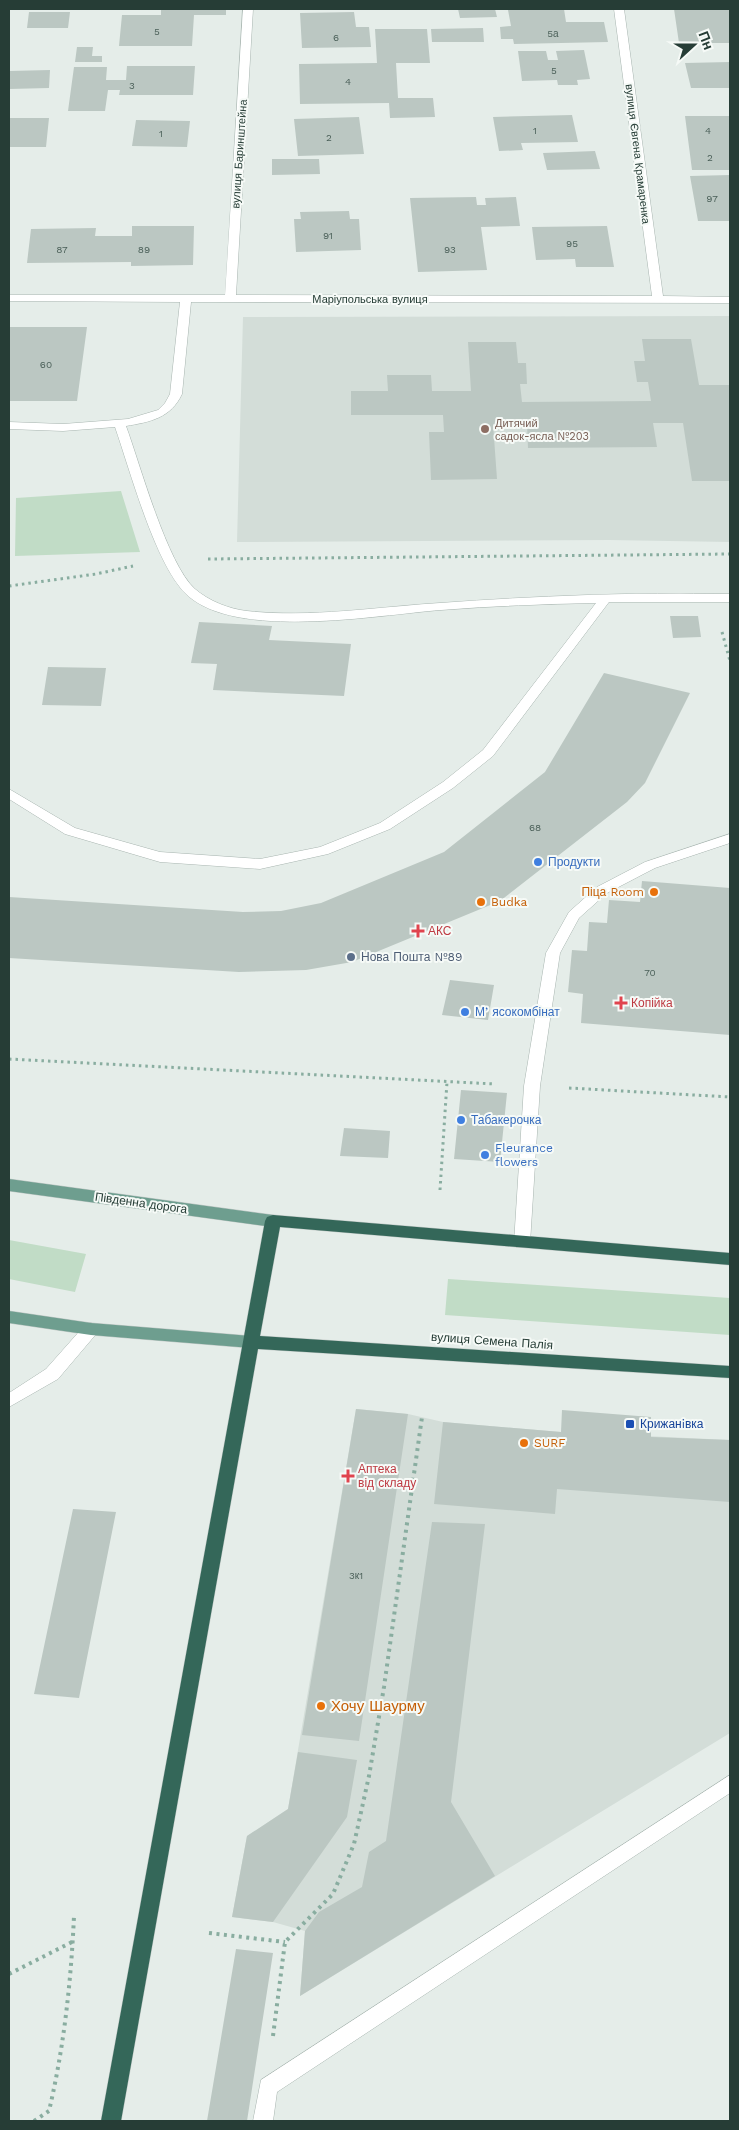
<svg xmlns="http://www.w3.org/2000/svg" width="739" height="2130" font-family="'Work Sans',sans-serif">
  <rect width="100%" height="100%" fill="#e5ede9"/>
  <path fill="#d3ddd8" d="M 730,316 L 730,542 L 609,540 L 237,542 L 243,317 Z
    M 356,1409 L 408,1414 L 443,1422 L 561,1432 L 730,1440 L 730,1733 L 300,1996 L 305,1931 L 273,1922 L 232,1917 L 247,1836 L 288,1809 Z"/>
  <path fill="#c1dcc6" d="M 121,491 L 140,552 L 15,556 L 16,498 Z
    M 9,1240 L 86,1254 L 75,1292 L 9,1279 Z
    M 448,1279 L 730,1298 L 730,1335 L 445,1315 Z"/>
  <path fill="#bbc7c2" d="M 161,9 L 226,9 L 226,15 L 194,15 L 192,46 L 119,46 L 122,15 L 161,15 Z
    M 458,9 L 495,9 L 497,17 L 460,18 Z
    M 564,9 L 566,22 L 604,22 L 608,42 L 514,44 L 513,39 L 501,39 L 500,27 L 511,26 L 508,10 Z
    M 674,9 L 729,9 L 730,43 L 679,43 Z
    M 29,12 L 70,12 L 68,28 L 27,28 Z
    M 354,12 L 356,27 L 369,27 L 371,47 L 302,48 L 300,13 Z
    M 483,28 L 484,42 L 432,42 L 431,29 Z
    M 375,29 L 427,29 L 430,63 L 396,63 L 398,98 L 433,98 L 435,117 L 390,118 L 389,103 L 300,104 L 299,64 L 377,63 Z
    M 77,47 L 93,47 L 92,56 L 102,56 L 102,62 L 75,62 Z
    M 584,50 L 590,79 L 577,80 L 578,85 L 558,85 L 557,80 L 522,81 L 518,51 L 546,51 L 548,60 L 558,60 L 556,51 Z
    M 730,62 L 730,88 L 691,88 L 685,63 Z
    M 127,66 L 195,66 L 193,95 L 119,95 L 120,90 L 108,90 L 105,111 L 68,111 L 74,67 L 107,67 L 106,80 L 126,80 Z
    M 50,70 L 49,88 L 9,89 L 9,71 Z
    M 572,115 L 578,142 L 521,143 L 523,150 L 499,151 L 493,117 Z
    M 685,116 L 730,116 L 730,170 L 692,170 Z
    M 359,117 L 364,154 L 298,156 L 294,119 Z
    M 9,118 L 49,118 L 46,147 L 9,147 Z
    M 136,120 L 190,121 L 187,147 L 132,146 Z
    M 595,151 L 600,169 L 547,170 L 543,153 Z
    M 272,159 L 319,159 L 320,174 L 272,175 Z
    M 730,175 L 730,221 L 698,221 L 690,176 Z
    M 476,197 L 477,205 L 486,205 L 485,198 L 516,197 L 520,226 L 481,227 L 487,270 L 418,272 L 410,198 Z
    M 349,211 L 350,219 L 359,219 L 361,250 L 296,252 L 294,219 L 301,219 L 300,212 Z
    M 132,226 L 194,226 L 193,265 L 131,266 L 131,262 L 27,263 L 31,229 L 96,228 L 95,236 L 132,236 Z
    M 607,226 L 614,267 L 576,267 L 575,259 L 536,260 L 532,227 Z
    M 9,327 L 87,327 L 77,401 L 9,401 Z
    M 642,339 L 691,339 L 699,385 L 730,385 L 730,481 L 692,481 L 683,423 L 653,423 L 657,447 L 528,448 L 527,424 L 493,424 L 497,479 L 431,480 L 429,432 L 444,432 L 443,415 L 351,415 L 351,391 L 388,391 L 387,375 L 431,375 L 432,391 L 471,391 L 468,342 L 516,342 L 518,363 L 526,363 L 527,384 L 520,384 L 522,402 L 651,401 L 648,382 L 637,382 L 634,361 L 645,361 Z
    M 670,616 L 698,616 L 701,637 L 673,638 Z
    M 199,622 L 272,626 L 269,640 L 351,644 L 344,696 L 213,690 L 217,664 L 191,663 Z
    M 48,667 L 106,668 L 101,706 L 42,705 Z
    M 604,673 L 690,693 L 645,783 L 627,802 L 500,901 L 352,962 L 306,970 L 239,972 L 9,958 L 9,897 L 243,912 L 281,911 L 321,903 L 444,852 L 545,772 Z
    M 642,881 L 730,888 L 730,1035 L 581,1023 L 583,994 L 568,992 L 572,950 L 587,951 L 589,922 L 607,923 L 609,900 L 640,902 Z
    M 450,980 L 494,985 L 488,1020 L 442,1015 Z
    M 461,1090 L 507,1093 L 500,1162 L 454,1159 Z
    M 344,1128 L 390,1131 L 388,1158 L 340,1156 Z
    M 356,1409 L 408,1414 L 359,1741 L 302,1735 Z
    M 562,1410 L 651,1417 L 651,1437 L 730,1440 L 730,1502 L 557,1489 L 555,1514 L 434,1504 L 443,1422 L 561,1432 Z
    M 73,1509 L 116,1512 L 79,1698 L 34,1694 Z
    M 432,1522 L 485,1524 L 451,1802 L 495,1876 L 300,1996 L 305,1931 L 319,1912 L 362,1887 L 369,1852 L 386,1841 Z
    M 298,1752 L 357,1760 L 347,1817 L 273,1922 L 232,1917 L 247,1836 L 288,1809 Z
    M 236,1949 L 273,1953 L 247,2121 L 207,2121 Z"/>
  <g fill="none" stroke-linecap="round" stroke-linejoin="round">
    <g stroke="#a8b5b0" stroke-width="1">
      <path id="minor" d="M 243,9 L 253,9 L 236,295 L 652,296 L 614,9 L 624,9 L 663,296 L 730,297 L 730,303 L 191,302 L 182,394 C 171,418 150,422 126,426 C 140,464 167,564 195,589 C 209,601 229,609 247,611 C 311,618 376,607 440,603 C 537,596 633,592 730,594 L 730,602 L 609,602 L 493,756 L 453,788 L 390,829 L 328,854 L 260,869 L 160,862 L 65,834 L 9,799 L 9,789 L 75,828 L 160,852 L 260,859 L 320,847 L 380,823 L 443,782 L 483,750 L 596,603 C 544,604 493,606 441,610 C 377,615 235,641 186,594 C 155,564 130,470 115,427 L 63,431 L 9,429 L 9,422 L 63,424 L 128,419 L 158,410 L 165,403 L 170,394 L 180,302 L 9,301 L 9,295 L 225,295 Z
        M 730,834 L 730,843 L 655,868 L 607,893 L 579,918 L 560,953 L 540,1086 L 530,1243 L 528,1247 L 516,1247 L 514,1243 L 524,1086 L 546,953 L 569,912 L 597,887 L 645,862 Z
        M 91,1323 L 97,1325 L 99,1329 L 97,1333 L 58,1379 L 9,1407 L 9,1393 L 46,1369 L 85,1325 Z
        M 730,1775 L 730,1793 L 277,2092 L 273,2121 L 253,2121 L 261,2080 Z"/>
    </g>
    <g stroke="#c2c9c7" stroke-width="1">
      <path id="major" d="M 9,1179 L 273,1215 L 279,1217 L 281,1221 L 279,1225 L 273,1227 L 9,1191 Z
        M 9,1311 L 91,1323 L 251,1336 L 257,1338 L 259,1342 L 257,1346 L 251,1348 L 91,1335 L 9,1323 Z"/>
    </g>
    <g stroke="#c2c9c7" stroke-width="1">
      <path id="highway" d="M 273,1215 L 730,1253 L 730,1265 L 280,1227 L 260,1336 L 730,1366 L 730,1378 L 258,1349 L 121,2121 L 101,2121 L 265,1221 L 267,1217 Z"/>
    </g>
    <path stroke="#89ada0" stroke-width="3" stroke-dasharray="2.5 4" stroke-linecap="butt" d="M 208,559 L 730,554
      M 9,586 L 96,574 L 133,566
      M 722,632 L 730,661
      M 9,1059 L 495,1084
      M 569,1088 L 730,1097
      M 440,1190 L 447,1082"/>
    <path stroke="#89ada0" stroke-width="4" stroke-dasharray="3 4.5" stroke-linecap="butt" d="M 209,1933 L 285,1942
      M 9,1974 L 72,1942
      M 273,2036 L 285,1942 L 333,1894 L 354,1844 L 369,1776 L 384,1687 L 422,1417
      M 34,2121 L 49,2111 C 64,2047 71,1982 74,1916"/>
    <use href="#minor" fill="#fff" fill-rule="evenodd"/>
    <use href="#major" fill="#6e9e8f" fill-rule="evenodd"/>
    <use href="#highway" fill="#346759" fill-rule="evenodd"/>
  </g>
  <circle fill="#8d6e63" stroke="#f6faf7" stroke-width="2" cx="485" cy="429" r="5"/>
  <g fill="#3f7fe0" stroke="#f6faf7" stroke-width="2">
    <circle cx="538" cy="862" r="5"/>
    <circle cx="465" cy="1012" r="5"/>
    <circle cx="461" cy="1120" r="5"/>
    <circle cx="485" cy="1155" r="5"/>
  </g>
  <g fill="#e8710a" stroke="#f6faf7" stroke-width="2">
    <circle cx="654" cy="892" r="5"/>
    <circle cx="481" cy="902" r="5"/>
    <circle cx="524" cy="1443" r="5"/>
    <circle cx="321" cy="1706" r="5"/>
  </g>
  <g fill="#e0444e" stroke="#f6faf7" stroke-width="2">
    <path d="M415.5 923.5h5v5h5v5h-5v5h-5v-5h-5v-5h5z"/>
    <path d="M618.5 995.5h5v5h5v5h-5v5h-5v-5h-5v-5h5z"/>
    <path d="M345.5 1468.5h5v5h5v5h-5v5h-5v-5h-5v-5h5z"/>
  </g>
  <circle fill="#5c6f8a" stroke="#f6faf7" stroke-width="2" cx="351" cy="957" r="5"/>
  <rect fill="#1a4fb4" stroke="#f6faf7" stroke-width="2" x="625" y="1419" width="10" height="10" rx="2.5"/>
  <g text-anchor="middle" stroke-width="4" stroke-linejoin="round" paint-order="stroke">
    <g font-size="10" fill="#4b6059">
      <text x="157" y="35">5</text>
      <text x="553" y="37">5а</text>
      <text x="336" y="41">6</text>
      <text x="554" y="74">5</text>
      <text x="348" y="85">4</text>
      <text x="132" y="89">3</text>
      <text x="535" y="134">1</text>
      <text x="708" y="134">4</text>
      <text x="161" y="137">1</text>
      <text x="329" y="141">2</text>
      <text x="710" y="161">2</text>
      <text x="712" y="202">97</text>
      <text x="328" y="239">91</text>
      <text x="572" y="247">95</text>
      <text x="62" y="253">87</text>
      <text x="144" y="253">89</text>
      <text x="450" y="253">93</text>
      <text x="46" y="368">60</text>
      <text x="535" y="831">68</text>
      <text x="650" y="976">70</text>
      <text x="356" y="1579">3к1</text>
    </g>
    <g font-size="11" fill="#263d36" stroke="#f6faf7">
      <text transform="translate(239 154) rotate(-86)" y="4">вулиця Баринштейна</text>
      <text transform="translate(638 154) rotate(83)" y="4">вулиця Євгена Крамаренка</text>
      <text x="370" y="303">Маріупольська вулиця</text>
    </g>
    <g font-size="11" fill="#785e54" stroke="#f6faf7" text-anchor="start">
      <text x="495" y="427">Дитячий<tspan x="495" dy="13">садок-ясла №203</tspan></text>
    </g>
    <g font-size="12" fill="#366cbe" stroke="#f6faf7" text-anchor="start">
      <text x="548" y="866">Продукти</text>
      <text x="475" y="1016">Мʼясокомбінат</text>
      <text x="471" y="1124">Табакерочка</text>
      <text x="495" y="1152">Fleurance<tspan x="495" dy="14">flowers</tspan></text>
    </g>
    <g font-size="12" fill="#c56008" stroke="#f6faf7" text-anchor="start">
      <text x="644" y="896" text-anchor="end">Піца Room</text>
      <text x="491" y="906">Budka</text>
      <text x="534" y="1447">SURF</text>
    </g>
    <g font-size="12" fill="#be3a42" stroke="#f6faf7" text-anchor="start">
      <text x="428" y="935">АКС</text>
      <text x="631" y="1007">Копійка</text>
      <text x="358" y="1473">Аптека<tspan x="358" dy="14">від складу</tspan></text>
    </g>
    <g font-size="12" fill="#4e5e75" stroke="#f6faf7" text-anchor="start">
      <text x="361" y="961">Нова Пошта №89</text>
    </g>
    <g font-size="12" fill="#263d36" stroke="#f6faf7">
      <text transform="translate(141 1203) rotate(8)" y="4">Південна дорога</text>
      <text transform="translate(492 1341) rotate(4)" y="4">вулиця Семена Палія</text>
    </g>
    <g font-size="12" fill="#164399" stroke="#f6faf7" text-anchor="start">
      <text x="640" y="1428">Крижанiвка</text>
    </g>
    <g font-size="15" fill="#c56008" stroke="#f6faf7" text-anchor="start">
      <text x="331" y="1711">Хочу Шаурму</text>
    </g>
  </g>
  <rect width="739" height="2130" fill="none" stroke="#263d36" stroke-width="20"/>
  <g transform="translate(694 45) rotate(69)" stroke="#f6faf7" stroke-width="4" paint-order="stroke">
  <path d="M0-4L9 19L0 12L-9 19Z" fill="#263d36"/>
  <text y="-8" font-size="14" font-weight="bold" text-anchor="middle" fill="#263d36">Пн</text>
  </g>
</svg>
